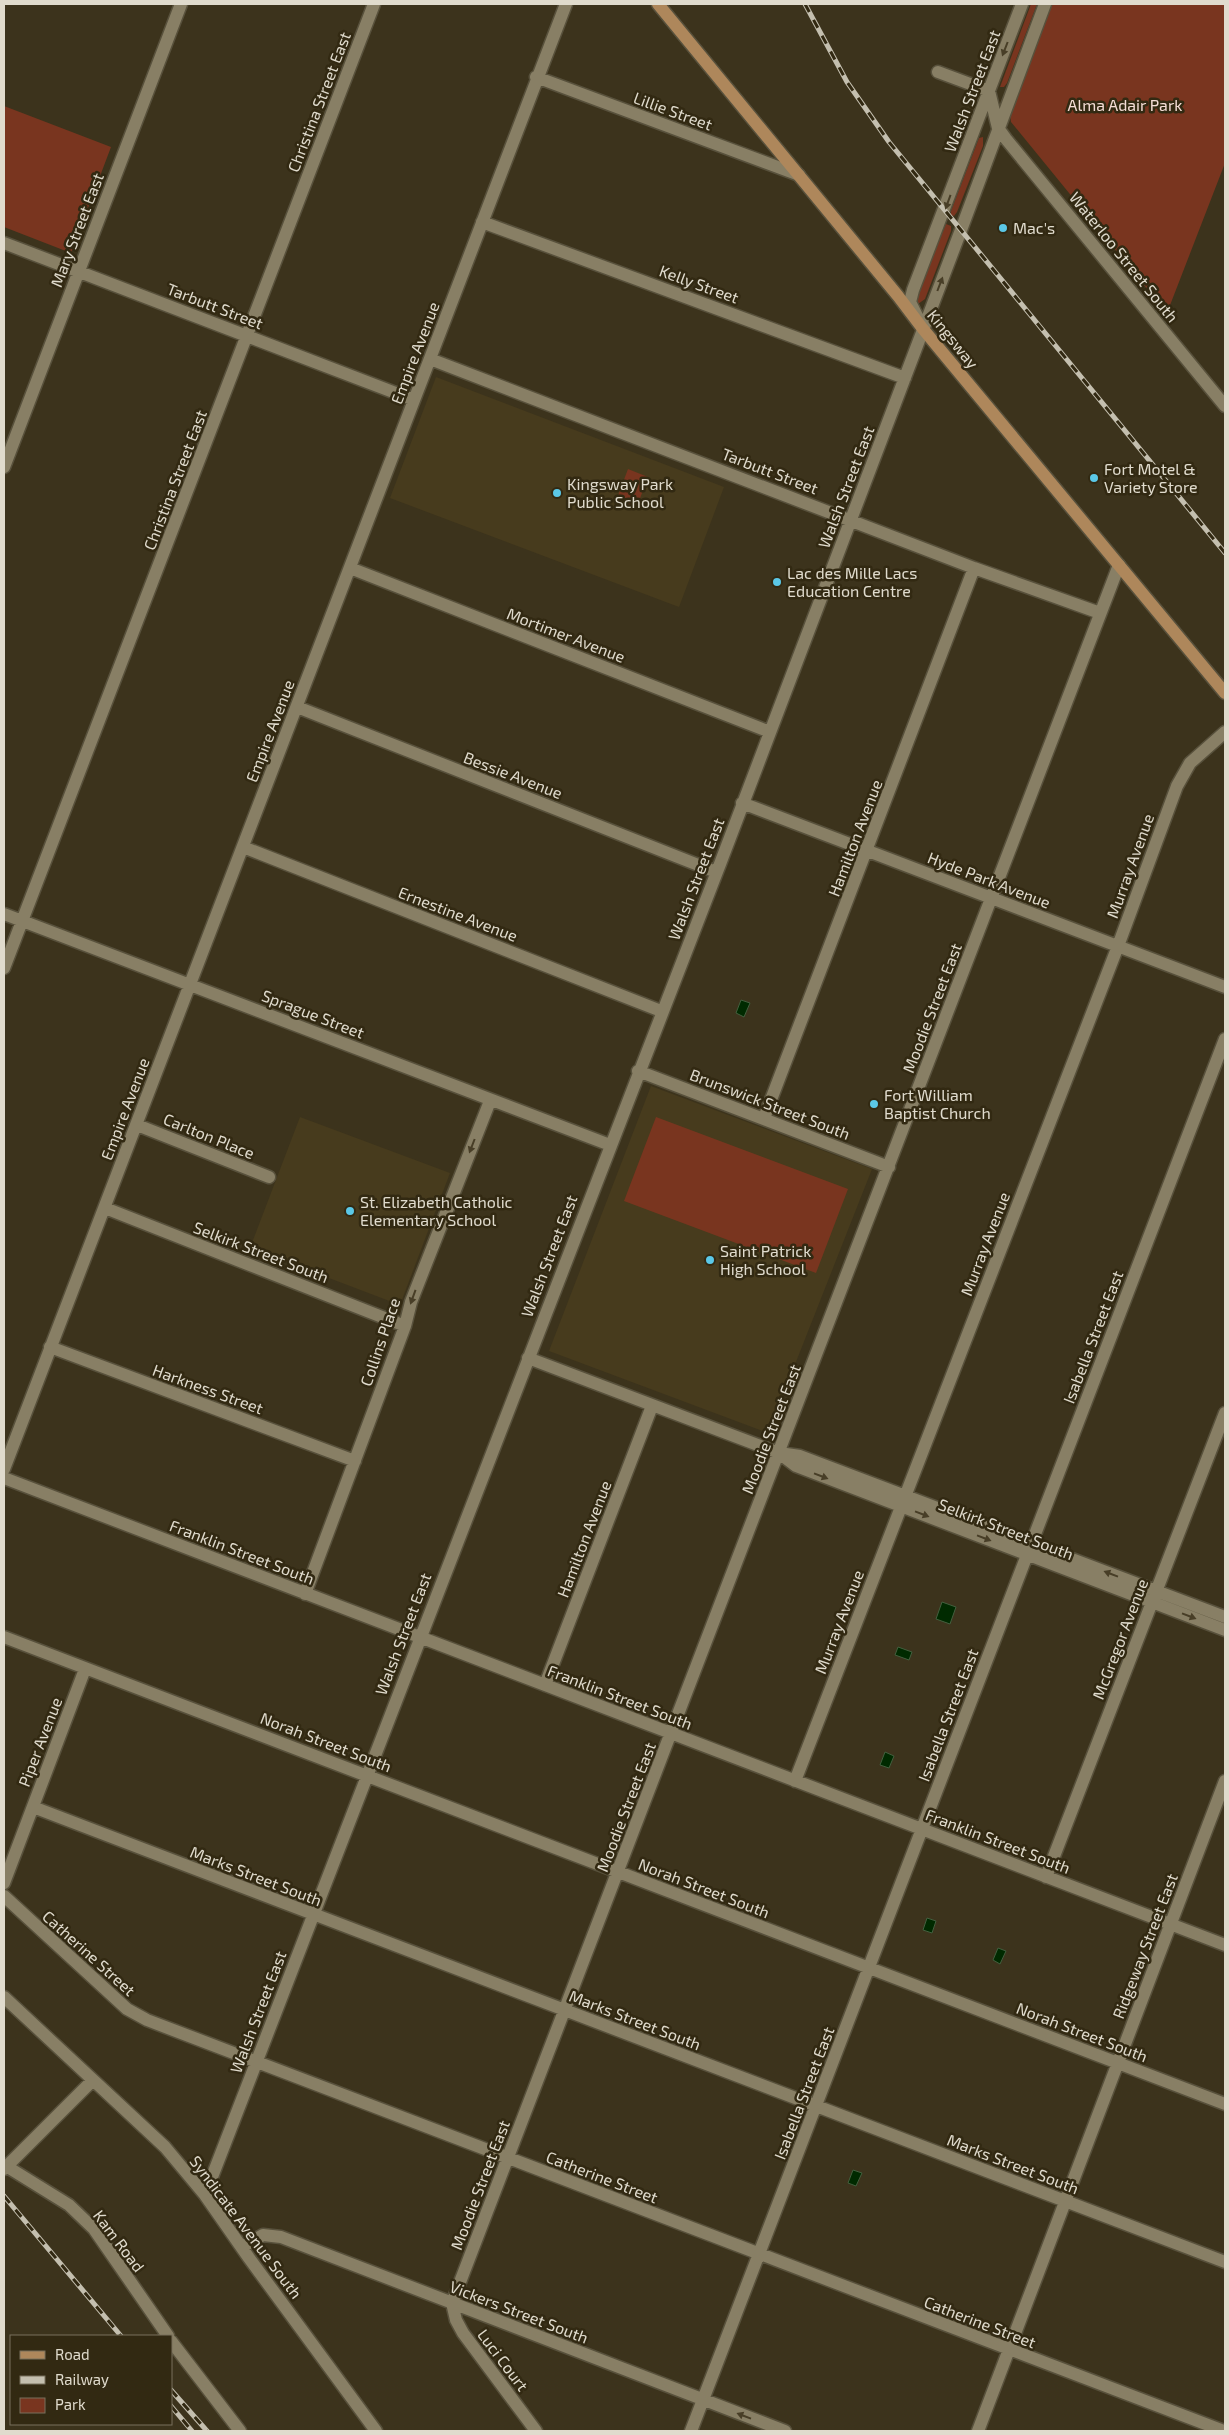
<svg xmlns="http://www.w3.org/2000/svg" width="1229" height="2435" font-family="'Exo 2',sans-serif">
  <rect width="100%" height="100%" fill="#3c331c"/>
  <path fill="#473b1d" d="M 436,377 L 724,487 L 679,607 L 390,498 Z
    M 651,1086 L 872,1169 L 768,1433 L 549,1351 Z
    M 300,1117 L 450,1173 L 400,1305 L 250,1248 Z"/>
  <path fill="#79351f" d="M 1031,4 L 1037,4 L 1007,83 L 1004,87 L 1000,87 Z
    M 1052,4 L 1225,4 L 1225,163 L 1167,313 L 1011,122 L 1010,115 Z
    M 4,106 L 111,147 L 71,253 L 4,227 Z
    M 983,137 L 983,146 L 957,212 L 954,216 L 951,215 L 951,211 L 979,138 Z
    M 946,224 L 951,226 L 951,231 L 925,299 L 918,304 L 915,298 Z
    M 628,469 L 648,477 L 636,509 L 616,501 Z
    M 656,1117 L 848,1189 L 816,1273 L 624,1201 Z"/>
  <path fill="#002a00" stroke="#435f3e" d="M 741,1000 L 750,1003 L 744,1017 L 736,1013 Z
    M 942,1602 L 956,1607 L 950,1624 L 936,1619 Z
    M 898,1647 L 912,1652 L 909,1660 L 895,1655 Z
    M 885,1752 L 894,1756 L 889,1768 L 880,1765 Z
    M 927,1918 L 936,1921 L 932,1933 L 923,1930 Z
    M 998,1948 L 1006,1951 L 1000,1964 L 993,1960 Z
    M 853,2170 L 862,2173 L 856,2186 L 848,2183 Z"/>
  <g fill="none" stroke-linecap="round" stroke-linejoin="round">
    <g stroke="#58513c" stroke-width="15">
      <path id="minor" d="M 938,72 L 989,91 L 998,128 L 1006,139 L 1225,406
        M 536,77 L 799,175
        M 482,222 L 905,378
        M 4,243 L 414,400
        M 917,316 L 910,302 L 913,290 L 1022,4
        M 430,359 L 974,568 L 1100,613
        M 4,467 L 181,4
        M 350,568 L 770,732
        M 297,707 L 716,872
        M 742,803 L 1225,987
        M 243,847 L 661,1011
        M 4,914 L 610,1145
        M 4,968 L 374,4
        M 638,1071 L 889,1167
        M 764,1118 L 974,568
        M 137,1125 L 269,1177
        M 105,1208 L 405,1326
        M 50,1347 L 355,1461
        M 528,1358 L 779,1453 L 800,1456 L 1225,1617
        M 779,1453 L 796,1466 L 1225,1630
        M 4,1469 L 566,4
        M 4,1478 L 1225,1945
        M 305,1594 L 405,1326 L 411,1302 L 490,1101
        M 4,1637 L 1225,2104
        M 545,1685 L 652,1406
        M 795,1781 L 1118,946 L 1177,786 L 1190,763 L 1225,732
        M 33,1807 L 1225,2262
        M 1046,1877 L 1225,1413
        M 4,1883 L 85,1669
        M 4,1896 L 127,2009 L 147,2020 L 1224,2431
        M 4,1997 L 165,2147 L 205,2195 L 249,2258 L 376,2431
        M 6,2166 L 69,2205 L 94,2229 L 168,2336
        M 4,2169 L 93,2080
        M 205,2195 L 720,864 L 961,230 L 1045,4
        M 242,2247 L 263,2235 L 281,2237 L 785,2431
        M 452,2303 L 1119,565
        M 452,2303 L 456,2320 L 463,2333 L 536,2431
        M 171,2341 L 240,2431
        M 691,2431 L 1225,1039
        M 978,2431 L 1225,1781"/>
    </g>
    <g stroke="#58513c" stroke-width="15">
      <path id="major" d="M 658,4 L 898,296 L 923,329 L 1225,693"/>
    </g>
    <use href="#minor" stroke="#887f65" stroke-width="12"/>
    <use href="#major" stroke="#ae875b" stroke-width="12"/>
    <g stroke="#c4bfaf" stroke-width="5">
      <path id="rail" d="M 805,4 L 847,82 L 889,142 L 1225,553
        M 4,2196 L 121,2336
        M 171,2390 L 207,2431
        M 171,2406 L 192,2431"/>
    </g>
    <use href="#rail" stroke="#322912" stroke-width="3" stroke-dasharray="9" stroke-linecap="butt"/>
  </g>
  <defs><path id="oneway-solid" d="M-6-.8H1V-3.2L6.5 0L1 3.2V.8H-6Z" transform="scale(1.25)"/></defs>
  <g fill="#483e27">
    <use href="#oneway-solid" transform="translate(1005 49) rotate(111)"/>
    <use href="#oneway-solid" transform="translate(948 202) rotate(110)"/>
    <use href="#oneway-solid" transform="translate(940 284) rotate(-69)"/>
    <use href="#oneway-solid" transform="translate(472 1146) rotate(111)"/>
    <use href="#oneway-solid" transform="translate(413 1297) rotate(110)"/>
    <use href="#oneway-solid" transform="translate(821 1476) rotate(21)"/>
    <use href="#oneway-solid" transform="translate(922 1514) rotate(21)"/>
    <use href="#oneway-solid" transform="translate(984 1538) rotate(21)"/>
    <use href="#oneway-solid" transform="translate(1111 1574) rotate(-159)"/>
    <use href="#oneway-solid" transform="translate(1189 1616) rotate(21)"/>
    <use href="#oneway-solid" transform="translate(744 2416) rotate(-159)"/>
  </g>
  <g fill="#5bc8e7" stroke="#322912" stroke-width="2">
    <circle cx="1003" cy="228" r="5"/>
    <circle cx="1094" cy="478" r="5"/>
    <circle cx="557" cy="493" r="5"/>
    <circle cx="777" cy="582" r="5"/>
    <circle cx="874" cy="1104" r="5"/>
    <circle cx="350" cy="1211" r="5"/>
    <circle cx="710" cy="1260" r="5"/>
  </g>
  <g text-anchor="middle" stroke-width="5" stroke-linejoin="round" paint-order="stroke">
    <g font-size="16" fill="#e0dbcd" stroke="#322912">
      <text transform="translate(972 91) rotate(-69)" y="6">Walsh Street East</text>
      <text transform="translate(319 102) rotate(-69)" y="6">Christina Street East</text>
      <text transform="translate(673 111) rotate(20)" y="6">Lillie Street</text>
      <text transform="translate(77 230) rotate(-69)" y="6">Mary Street East</text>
      <text transform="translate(1124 257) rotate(51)" y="6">Waterloo Street South</text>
      <text transform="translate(699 284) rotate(20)" y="6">Kelly Street</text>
      <text transform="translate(215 306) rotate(21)" y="6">Tarbutt Street</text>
      <text transform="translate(953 339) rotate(51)" y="6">Kingsway</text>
      <text transform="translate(415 353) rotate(-69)" y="6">Empire Avenue</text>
      <text transform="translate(770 471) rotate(21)" y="6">Tarbutt Street</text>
      <text transform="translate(175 480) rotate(-69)" y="6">Christina Street East</text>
      <text transform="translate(846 487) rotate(-69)" y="6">Walsh Street East</text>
      <text transform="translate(566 635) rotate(21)" y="6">Mortimer Avenue</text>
      <text transform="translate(270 731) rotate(-69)" y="6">Empire Avenue</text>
      <text transform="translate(513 775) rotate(21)" y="6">Bessie Avenue</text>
      <text transform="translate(855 838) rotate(-69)" y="6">Hamilton Avenue</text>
      <text transform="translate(1130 866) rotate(-70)" y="6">Murray Avenue</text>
      <text transform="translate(696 879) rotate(-69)" y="6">Walsh Street East</text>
      <text transform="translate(989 880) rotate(21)" y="6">Hyde Park Avenue</text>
      <text transform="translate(458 914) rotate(21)" y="6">Ernestine Avenue</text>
      <text transform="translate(932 1008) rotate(-69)" y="6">Moodie Street East</text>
      <text transform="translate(313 1014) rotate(21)" y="6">Sprague Street</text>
      <text transform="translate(770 1104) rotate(21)" y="6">Brunswick Street South</text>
      <text transform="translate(125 1109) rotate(-69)" y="6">Empire Avenue</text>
      <text transform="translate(209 1136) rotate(22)" y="6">Carlton Place</text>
      <text transform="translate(985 1244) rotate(-69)" y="6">Murray Avenue</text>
      <text transform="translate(261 1252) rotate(21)" y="6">Selkirk Street South</text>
      <text transform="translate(549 1256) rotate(-69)" y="6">Walsh Street East</text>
      <text transform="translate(1093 1337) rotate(-69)" y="6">Isabella Street East</text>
      <text transform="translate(380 1342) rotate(-71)" y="6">Collins Place</text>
      <text transform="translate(208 1389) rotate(20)" y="6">Harkness Street</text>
      <text transform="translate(771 1429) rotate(-69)" y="6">Moodie Street East</text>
      <text transform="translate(1006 1529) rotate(21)" y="6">Selkirk Street South</text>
      <text transform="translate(584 1539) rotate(-69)" y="6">Hamilton Avenue</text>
      <text transform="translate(242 1552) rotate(21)" y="6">Franklin Street South</text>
      <text transform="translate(839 1622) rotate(-69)" y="6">Murray Avenue</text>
      <text transform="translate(403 1634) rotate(-69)" y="6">Walsh Street East</text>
      <text transform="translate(1120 1639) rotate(-69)" y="6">McGregor Avenue</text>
      <text transform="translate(620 1697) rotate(21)" y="6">Franklin Street South</text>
      <text transform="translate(948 1715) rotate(-69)" y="6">Isabella Street East</text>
      <text transform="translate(40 1742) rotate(-69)" y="6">Piper Avenue</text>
      <text transform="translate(326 1742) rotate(21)" y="6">Norah Street South</text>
      <text transform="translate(626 1807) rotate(-69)" y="6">Moodie Street East</text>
      <text transform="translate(998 1841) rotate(21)" y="6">Franklin Street South</text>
      <text transform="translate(256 1876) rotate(21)" y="6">Marks Street South</text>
      <text transform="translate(704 1888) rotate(21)" y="6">Norah Street South</text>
      <text transform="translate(1145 1946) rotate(-69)" y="6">Ridgeway Street East</text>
      <text transform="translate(89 1953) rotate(42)" y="6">Catherine Street</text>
      <text transform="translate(258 2012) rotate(-69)" y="6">Walsh Street East</text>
      <text transform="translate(635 2020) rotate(21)" y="6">Marks Street South</text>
      <text transform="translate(1082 2032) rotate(21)" y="6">Norah Street South</text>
      <text transform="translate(804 2093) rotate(-69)" y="6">Isabella Street East</text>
      <text transform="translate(1013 2164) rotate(21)" y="6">Marks Street South</text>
      <text transform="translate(602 2177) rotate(21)" y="6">Catherine Street</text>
      <text transform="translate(480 2185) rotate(-69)" y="6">Moodie Street East</text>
      <text transform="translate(246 2227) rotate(53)" y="6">Syndicate Avenue South</text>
      <text transform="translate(119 2241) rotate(53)" y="6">Kam Road</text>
      <text transform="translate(519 2312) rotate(21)" y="6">Vickers Street South</text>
      <text transform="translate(980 2322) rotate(21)" y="6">Catherine Street</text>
      <text transform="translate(503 2360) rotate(53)" y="6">Luci Court</text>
    </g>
    <g font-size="16" fill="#f5ddd6" stroke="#322912">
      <text x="1125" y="111">Alma Adair Park</text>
    </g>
    <g font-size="16" fill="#e0dbcd" stroke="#322912" text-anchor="start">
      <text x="1013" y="234">Mac's</text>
      <text x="1104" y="475">Fort Motel &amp;<tspan x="1104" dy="18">Variety Store</tspan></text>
      <text x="567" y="490">Kingsway Park<tspan x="567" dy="18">Public School</tspan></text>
      <text x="787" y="579">Lac des Mille Lacs<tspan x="787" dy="18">Education Centre</tspan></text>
      <text x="884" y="1101">Fort William<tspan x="884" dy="18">Baptist Church</tspan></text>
      <text x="360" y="1208">St. Elizabeth Catholic<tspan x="360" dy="18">Elementary School</tspan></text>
      <text x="720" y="1257">Saint Patrick<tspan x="720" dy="18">High School</tspan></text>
    </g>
  </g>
  <rect width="1229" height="2435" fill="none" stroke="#e0dbcd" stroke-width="10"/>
  <rect x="10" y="2335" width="162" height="90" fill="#322912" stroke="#78705d"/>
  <rect x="20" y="2351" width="25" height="8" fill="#ae875b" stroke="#78705d"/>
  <text x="55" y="2360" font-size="15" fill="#e0dbcd">Road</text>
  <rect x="20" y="2376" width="25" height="8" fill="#c4bfaf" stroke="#78705d"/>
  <text x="55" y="2385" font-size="15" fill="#e0dbcd">Railway</text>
  <rect x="20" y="2398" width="25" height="15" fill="#79351f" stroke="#78705d"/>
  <text x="55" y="2410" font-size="15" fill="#e0dbcd">Park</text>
</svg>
